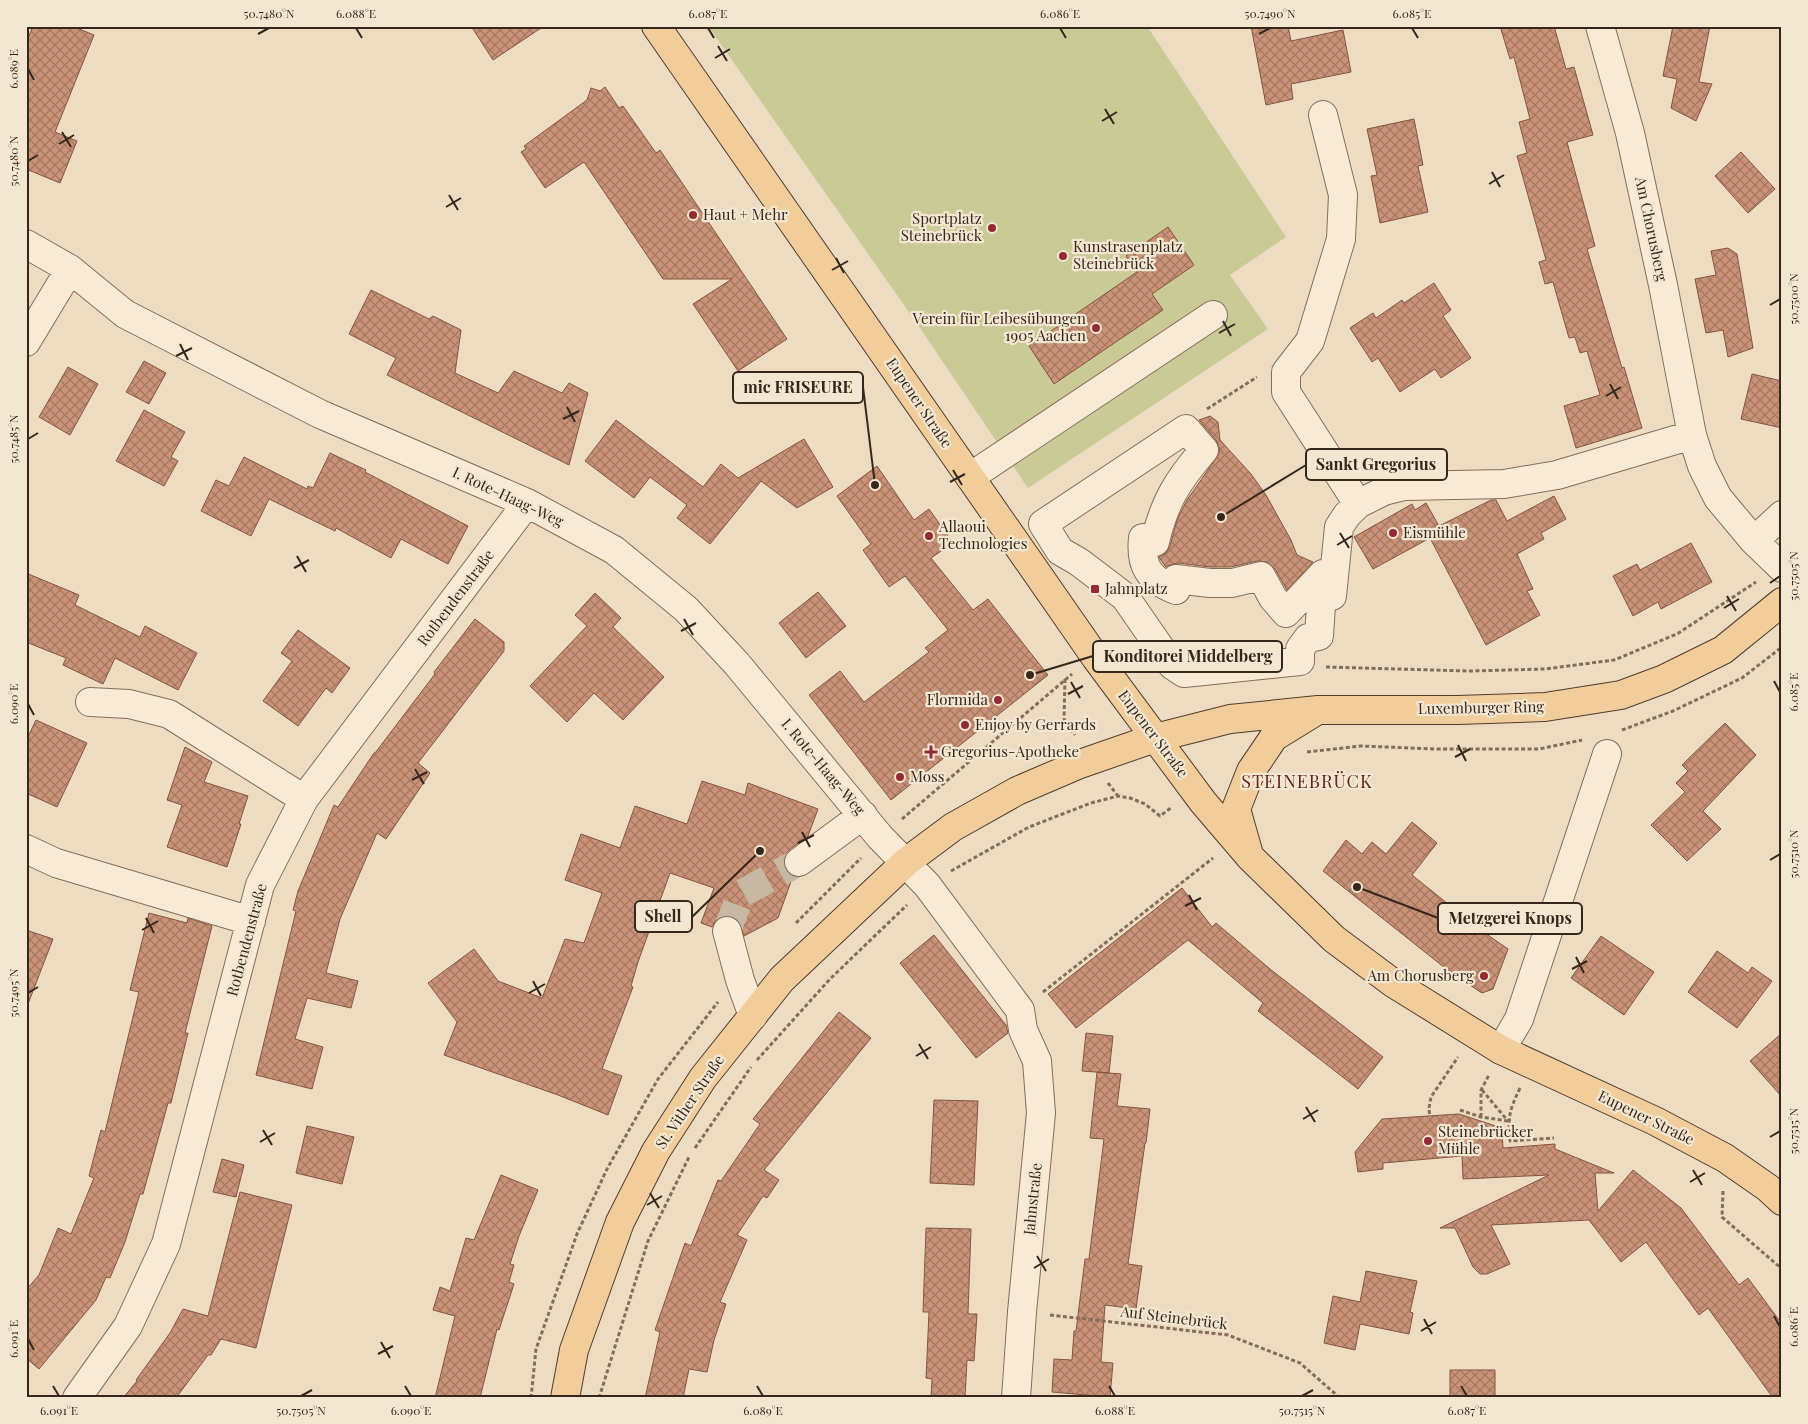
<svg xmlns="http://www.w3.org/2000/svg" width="1808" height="1424" font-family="'Playfair Display',serif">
  <defs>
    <pattern id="building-cross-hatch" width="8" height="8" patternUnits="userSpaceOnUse" patternTransform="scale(1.25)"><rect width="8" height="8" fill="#ca9378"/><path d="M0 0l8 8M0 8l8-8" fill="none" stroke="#a57862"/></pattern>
  </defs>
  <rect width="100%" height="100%" fill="#eddcc2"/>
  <path fill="#c9ca96" d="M 708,26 L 1147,26 L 1286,237 L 1230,275 L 1268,329 L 1028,488 L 918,325 Z"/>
  <path fill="url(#building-cross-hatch)" stroke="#845540" d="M 33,26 L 72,26 L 94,35 L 55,132 L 77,141 L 60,183 L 26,169 L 26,43 Z
    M 471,26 L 544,26 L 493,60 Z
    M 1251,26 L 1288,26 L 1291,41 L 1343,30 L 1351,72 L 1291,84 L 1293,99 L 1266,105 Z
    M 1500,26 L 1554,26 L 1566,69 L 1574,67 L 1593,135 L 1567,142 L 1595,246 L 1587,249 L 1622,368 L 1624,367 L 1642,428 L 1576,448 L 1564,406 L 1600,395 L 1587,351 L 1580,353 L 1575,337 L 1569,338 L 1553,282 L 1545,284 L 1539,262 L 1546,260 L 1517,156 L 1527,153 L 1519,122 L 1530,119 L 1514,57 L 1510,59 Z
    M 1673,26 L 1710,26 L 1699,82 L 1712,84 L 1696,121 L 1671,108 L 1677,79 L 1663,76 Z
    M 605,87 L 619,108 L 623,106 L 656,153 L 660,150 L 787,339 L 738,371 L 693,304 L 732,279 L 663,279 L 584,162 L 545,188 L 521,152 L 526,149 L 524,146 L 587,100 L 591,88 L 600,91 Z
    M 1414,119 L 1423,165 L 1418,166 L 1428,212 L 1380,223 L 1371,176 L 1377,175 L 1367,129 Z
    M 1741,152 L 1775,189 L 1748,213 L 1715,176 Z
    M 1168,227 L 1194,265 L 1152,294 L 1163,310 L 1054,384 L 1029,346 L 1137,272 L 1126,256 Z
    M 1728,248 L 1737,254 L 1753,348 L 1728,357 L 1723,330 L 1706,333 L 1695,279 L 1716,275 L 1711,251 Z
    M 1434,283 L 1451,310 L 1443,316 L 1471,358 L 1441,378 L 1435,369 L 1400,392 L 1378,358 L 1372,362 L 1350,328 L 1373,313 L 1376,318 L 1402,300 L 1404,303 Z
    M 371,290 L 429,319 L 433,316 L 461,330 L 455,373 L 498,393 L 514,371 L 562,393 L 569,383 L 588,393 L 569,465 L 387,375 L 396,358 L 349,334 Z
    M 144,361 L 166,373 L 149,404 L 126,392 Z
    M 68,367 L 98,384 L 70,435 L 39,417 Z
    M 1752,374 L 1782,381 L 1782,428 L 1741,419 Z
    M 144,410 L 185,432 L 171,457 L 178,461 L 164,486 L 116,461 Z
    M 1210,416 L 1218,422 L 1220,440 L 1251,474 L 1266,495 L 1291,540 L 1297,555 L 1313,562 L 1287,590 L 1275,569 L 1267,562 L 1257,561 L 1230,567 L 1211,567 L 1178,563 L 1170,565 L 1166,567 L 1160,559 L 1159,557 L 1166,553 L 1170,546 L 1177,520 L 1187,500 L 1219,454 L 1219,447 L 1216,440 L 1199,420 Z
    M 616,420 L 703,487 L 721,464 L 738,478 L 804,439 L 833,487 L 797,508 L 761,481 L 710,544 L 677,518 L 687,505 L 650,477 L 634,498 L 585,461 Z
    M 330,453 L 366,470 L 365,472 L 468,526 L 448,564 L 401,539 L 391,558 L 336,528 L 335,531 L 269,499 L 251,536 L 201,511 L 216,480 L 229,486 L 244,457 L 307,489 L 308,486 L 313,488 Z
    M 877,466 L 914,520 L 929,509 L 953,543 L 931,558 L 973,610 L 988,599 L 1048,675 L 891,800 L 809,695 L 840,671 L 864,702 L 929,652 L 925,648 L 948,630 L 905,576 L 889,587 L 863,550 L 871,544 L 837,496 Z
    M 1554,496 L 1566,519 L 1541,533 L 1544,539 L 1517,554 L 1533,589 L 1527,591 L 1540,615 L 1486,645 L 1430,538 L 1373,569 L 1354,537 L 1412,504 L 1415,510 L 1426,503 L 1439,526 L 1491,500 L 1496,500 L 1507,521 Z
    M 1691,543 L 1712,582 L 1661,609 L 1658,602 L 1633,616 L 1613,576 L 1637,564 L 1640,570 Z
    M 26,573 L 79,595 L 75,605 L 140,637 L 145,626 L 197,653 L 178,690 L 115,658 L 103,684 L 63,665 L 66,658 L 26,642 Z
    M 818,592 L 846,626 L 806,658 L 779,623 Z
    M 595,593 L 621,618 L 613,627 L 664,677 L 623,720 L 594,693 L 567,722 L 530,686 L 587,626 L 575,615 Z
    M 475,619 L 504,642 L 504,651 L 418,763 L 430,773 L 386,839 L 377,833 L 340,919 L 326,973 L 358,981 L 351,1008 L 307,998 L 295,1039 L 323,1047 L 312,1089 L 256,1075 L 296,911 L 293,910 L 298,891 L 334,805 L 338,807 L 374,753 L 375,753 L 435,674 L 434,672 Z
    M 298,630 L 350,668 L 332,693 L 326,688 L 298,726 L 263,701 L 292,661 L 281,653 Z
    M 36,720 L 87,743 L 57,807 L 26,793 L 26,741 Z
    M 1725,723 L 1756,755 L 1703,811 L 1721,829 L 1687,861 L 1651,825 L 1685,792 L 1676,783 L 1688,771 L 1682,765 Z
    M 185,747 L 212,762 L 204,782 L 248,796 L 239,824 L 241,824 L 227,867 L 167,847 L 182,805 L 167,800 Z
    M 702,781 L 745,795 L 748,783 L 818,809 L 808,836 L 790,849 L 785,856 L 783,863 L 786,871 L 793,876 L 778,918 L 744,936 L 738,920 L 732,916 L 723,916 L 716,920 L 712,927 L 701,923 L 714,888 L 670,873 L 638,962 L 631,986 L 633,987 L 602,1069 L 622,1076 L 608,1115 L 558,1095 L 444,1055 L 457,1022 L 428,983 L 474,949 L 498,981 L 542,998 L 565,939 L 584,943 L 602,893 L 565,880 L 581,834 L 620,848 L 635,806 L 687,824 Z
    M 1412,822 L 1437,843 L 1412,875 L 1479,929 L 1508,949 L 1493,989 L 1482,993 L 1450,972 L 1323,871 L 1346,840 L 1362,854 L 1372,842 L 1386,854 Z
    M 1182,888 L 1212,927 L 1216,923 L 1270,969 L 1383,1057 L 1358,1089 L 1258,1011 L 1263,1003 L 1188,940 L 1076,1028 L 1048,994 Z
    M 149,913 L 187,923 L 188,918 L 212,926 L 185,1033 L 188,1033 L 171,1103 L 168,1103 L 143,1194 L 140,1194 L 125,1242 L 110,1278 L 106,1277 L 96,1300 L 39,1369 L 26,1358 L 26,1290 L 39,1275 L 58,1228 L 71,1234 L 94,1178 L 89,1176 L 101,1130 L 105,1132 L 139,992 L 130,990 Z
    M 26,930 L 53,939 L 28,1004 L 26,1004 Z
    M 934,935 L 1006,1025 L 1008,1033 L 976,1058 L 900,963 Z
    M 1601,936 L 1654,972 L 1624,1015 L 1571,978 Z
    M 1717,951 L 1748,973 L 1752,967 L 1772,981 L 1737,1028 L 1688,992 Z
    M 839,1012 L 871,1038 L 764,1170 L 779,1180 L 767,1198 L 763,1196 L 737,1235 L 747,1240 L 720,1302 L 726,1304 L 714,1340 L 707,1372 L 689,1369 L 683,1398 L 645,1398 L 660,1332 L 655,1330 L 685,1243 L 691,1246 L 718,1180 L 721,1181 L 760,1124 L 753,1119 Z
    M 1086,1033 L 1113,1036 L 1109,1073 L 1082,1071 Z
    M 1782,1033 L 1782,1097 L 1750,1061 Z
    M 1097,1072 L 1121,1074 L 1117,1106 L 1150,1109 L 1146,1143 L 1145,1143 L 1128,1264 L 1142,1266 L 1136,1309 L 1105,1305 L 1101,1362 L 1113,1363 L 1110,1397 L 1052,1392 L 1054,1359 L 1072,1360 L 1074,1331 L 1076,1331 L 1085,1259 L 1089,1259 L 1104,1139 L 1090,1138 Z
    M 934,1100 L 978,1101 L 974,1185 L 930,1183 Z
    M 1459,1114 L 1502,1128 L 1503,1148 L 1555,1144 L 1555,1149 L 1614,1173 L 1595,1173 L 1598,1211 L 1633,1170 L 1681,1208 L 1739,1285 L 1748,1278 L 1782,1324 L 1782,1398 L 1773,1398 L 1708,1308 L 1699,1315 L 1646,1242 L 1621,1262 L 1589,1220 L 1491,1225 L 1510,1264 L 1487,1274 L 1480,1274 L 1473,1267 L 1455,1228 L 1440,1228 L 1549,1175 L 1463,1179 L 1462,1156 L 1383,1163 L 1383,1169 L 1358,1172 L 1355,1152 L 1382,1119 Z
    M 307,1126 L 354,1137 L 342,1184 L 296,1173 Z
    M 222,1159 L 244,1165 L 236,1197 L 213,1192 Z
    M 501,1175 L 538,1190 L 519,1236 L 510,1264 L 514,1265 L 509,1282 L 514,1284 L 499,1330 L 497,1329 L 480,1398 L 435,1398 L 455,1316 L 433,1310 L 440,1287 L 450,1291 L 466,1238 L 474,1240 Z
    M 240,1192 L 292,1205 L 256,1348 L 221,1339 L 211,1355 L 208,1355 L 176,1398 L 123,1398 L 137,1381 L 136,1380 L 170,1333 L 183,1309 L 208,1316 Z
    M 926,1228 L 971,1229 L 968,1314 L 977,1314 L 974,1361 L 967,1360 L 965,1398 L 931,1398 L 932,1379 L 926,1378 L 929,1312 L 923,1312 Z
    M 1366,1271 L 1417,1281 L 1410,1312 L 1413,1313 L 1409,1334 L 1360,1324 L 1355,1350 L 1324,1343 L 1333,1296 L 1360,1302 Z
    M 1450,1370 L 1495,1370 L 1495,1398 L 1450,1398 Z"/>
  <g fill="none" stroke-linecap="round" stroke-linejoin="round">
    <path stroke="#c8b8a1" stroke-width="28" stroke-dasharray="28 14" stroke-linecap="butt" d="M 727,931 L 741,894 L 799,862"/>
    <g stroke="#866d59" stroke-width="30">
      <path id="minor" d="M 1600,26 L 1630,133 L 1663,285 L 1692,435 L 1702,466 L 1718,498 L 1754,541 L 1782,568
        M 1323,115 L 1343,195 L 1341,239 L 1310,341 L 1286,372 L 1286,392 L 1358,504
        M 26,244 L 70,269 L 125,314 L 320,414 L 527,503 L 614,550 L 686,609 L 737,664 L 880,837 L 927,885 L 1020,1010 L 1023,1030 L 1037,1061 L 1041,1113 L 1022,1312 L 1016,1398
        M 26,342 L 70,269
        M 1186,429 L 1204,450 C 1178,480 1164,502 1155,542 L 1143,538 C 1140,566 1149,580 1176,590 L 1176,579 L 1210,583 L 1232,583 L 1261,576 L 1273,598 L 1286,613 L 1323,574 L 1319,636 L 1308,638 L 1300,649 L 1300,661 L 1184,673 L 1172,665 L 1125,597 L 1079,562 L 1060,551 L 1043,524 Z
        M 970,477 L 1213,315
        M 1754,541 L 1782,515
        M 1332,596 L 1339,527 L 1347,515 L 1358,504 L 1384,491 L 1404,486 L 1504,484 L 1557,475 L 1692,435
        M 90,702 L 129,704 L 169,714 L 304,799
        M 26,849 L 56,863 L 251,921
        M 799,862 L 863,815
        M 727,931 L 740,980 L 753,1016
        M 1501,1050 L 1519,1019 L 1607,754
        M 77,1398 L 128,1326 L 166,1244 L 260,885 L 304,799 L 527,503"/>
    </g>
    <g stroke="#543c2e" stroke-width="30">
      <path id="major" d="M 656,26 L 1096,658 L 1203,802 L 1250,857 L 1334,939 L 1393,983 L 1501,1050 L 1655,1121 L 1725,1158 L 1768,1188 L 1782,1201
        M 1248,851 L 1236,809 L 1251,771 L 1274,737 L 1313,713
        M 565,1398 L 574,1350 L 620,1222 L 656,1151 L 703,1078 L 782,979 L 906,862 L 953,827 L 1017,791 L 1080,764 L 1155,738 L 1230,719 L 1318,710 L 1458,710 L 1545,707 L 1621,695 L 1664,679 L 1723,650 L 1782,602"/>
    </g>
    <path stroke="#866d59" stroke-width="3" stroke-dasharray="4 2.5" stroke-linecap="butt" d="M 1207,409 L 1257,377
      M 1326,667 L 1469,671 L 1545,669 L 1614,660 L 1677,634 L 1756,582
      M 1065,679 L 1064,719 L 1075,735
      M 1622,730 L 1673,711 L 1742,678 L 1782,647
      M 1307,752 L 1361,746 L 1436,749 L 1539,749 L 1582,740
      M 1108,783 L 1118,796
      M 902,819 L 1072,674
      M 951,871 L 1029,827 L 1091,803 L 1118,796 L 1130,798 L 1145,804 L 1160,816 L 1172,807
      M 796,923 L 861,858
      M 1043,992 L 1213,858
      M 757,1060 L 830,979 L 907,905
      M 1520,1088 C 1509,1111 1508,1116 1510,1141 L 1554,1138
      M 1482,1090 L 1508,1121
      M 1429,1108 L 1431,1097 L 1458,1057
      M 1429,1110 L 1430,1116
      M 1460,1110 L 1481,1117 L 1508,1121
      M 1481,1117 L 1481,1090 L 1489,1075
      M 695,1148 L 751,1067
      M 1723,1191 L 1722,1217 L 1782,1269
      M 1050,1315 L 1228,1335 L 1300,1363 L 1340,1398
      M 531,1398 L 536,1349 L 577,1234 L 607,1169 L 658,1079 L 718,1002
      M 599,1398 L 648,1241 L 689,1157"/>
    <use href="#minor" stroke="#f8ead4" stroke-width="28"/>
    <use href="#major" stroke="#f0cd9a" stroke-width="28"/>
  </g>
  <path fill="none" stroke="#36271d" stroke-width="2" d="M 356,28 L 362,38M 708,28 L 714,38M 1060,28 L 1066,38M 1412,28 L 1418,38M 258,34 L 269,28M 1259,34 L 1270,28M 718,46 L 727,61M 715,58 L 730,49M 28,69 L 34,80M 1105,109 L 1114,124M 1102,121 L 1117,112M 62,132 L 71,147M 59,144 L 74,135M 28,161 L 38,155M 1492,172 L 1500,187M 1489,184 L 1504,175M 449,195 L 458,210M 446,207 L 461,198M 836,258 L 844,273M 832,270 L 848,261M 1770,305 L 1780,299M 1223,321 L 1231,336M 1219,333 L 1235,324M 180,344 L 188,360M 176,356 L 192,348M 1610,384 L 1618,399M 1606,396 L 1621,387M 567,407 L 575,422M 563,419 L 579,411M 28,439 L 38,433M 953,470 L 962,485M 950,482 L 965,474M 1340,533 L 1349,548M 1337,545 L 1352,536M 297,556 L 306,572M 294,568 L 309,560M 1770,583 L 1780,576M 1727,596 L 1736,611M 1724,608 L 1739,599M 684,619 L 693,635M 681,631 L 696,623M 1774,681 L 1780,692M 1071,682 L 1080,698M 1068,694 L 1083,686M 28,704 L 34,715M 1458,745 L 1466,761M 1455,757 L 1470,749M 415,769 L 424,784M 412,780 L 427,772M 802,832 L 810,847M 798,843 L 814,835M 1770,860 L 1780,854M 1189,895 L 1197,910M 1185,906 L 1201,898M 146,918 L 154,933M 142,930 L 158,921M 1576,957 L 1584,973M 1572,969 L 1587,961M 533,981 L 541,996M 28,993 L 38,987M 529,993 L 545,984M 919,1044 L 928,1059M 916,1056 L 931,1047M 1306,1107 L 1315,1122M 1303,1119 L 1318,1110M 263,1130 L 272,1145M 1770,1137 L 1780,1131M 260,1142 L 275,1133M 1693,1170 L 1702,1185M 1690,1182 L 1705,1173M 650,1193 L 659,1208M 647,1205 L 662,1196M 1037,1256 L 1046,1271M 1034,1268 L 1049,1259M 1774,1316 L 1780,1327M 1424,1319 L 1432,1334M 1421,1331 L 1436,1322M 28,1339 L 34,1350M 381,1342 L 390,1358M 378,1354 L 393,1346M 53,1386 L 59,1396M 405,1386 L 411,1396M 757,1386 L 763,1396M 1109,1386 L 1115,1396M 1461,1386 L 1467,1396M 301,1396 L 312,1390M 1302,1396 L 1313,1390"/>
  <g fill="#932b35" stroke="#f4e7d1" stroke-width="2">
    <circle cx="693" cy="215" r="5"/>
    <circle cx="992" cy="228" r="5"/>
    <circle cx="1063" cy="256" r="5"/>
    <circle cx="1096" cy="328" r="5"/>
    <circle cx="1393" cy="533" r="5"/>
    <circle cx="929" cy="536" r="5"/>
    <rect x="1090" y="584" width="10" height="10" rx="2.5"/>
    <circle cx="998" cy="700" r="5"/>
    <circle cx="965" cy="725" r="5"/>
    <path d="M928.5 744.5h5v5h5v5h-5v5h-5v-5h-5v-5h5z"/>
    <circle cx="900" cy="777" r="5"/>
    <circle cx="1484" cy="976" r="5"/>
    <circle cx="1428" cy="1141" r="5"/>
  </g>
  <g text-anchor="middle" stroke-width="4.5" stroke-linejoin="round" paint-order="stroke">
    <g font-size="15" fill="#36271d" stroke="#f4e7d1" text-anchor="start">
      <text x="703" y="220">Haut + Mehr</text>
      <text x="982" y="224" text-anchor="end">Sportplatz<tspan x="982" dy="17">Steinebrück</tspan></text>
      <text x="1073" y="252">Kunstrasenplatz<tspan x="1073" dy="17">Steinebrück</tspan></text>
      <text x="1086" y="324" text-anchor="end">Verein für Leibesübungen<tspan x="1086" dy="17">1905 Aachen</tspan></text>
      <text x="939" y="532">Allaoui<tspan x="939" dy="17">Technologies</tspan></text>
      <text x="1403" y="538">Eismühle</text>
      <text x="1105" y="594">Jahnplatz</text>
      <text x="988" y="705" text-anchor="end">Flormida</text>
      <text x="975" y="730">Enjoy by Gerrards</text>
      <text x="941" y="757">Gregorius-Apotheke</text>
      <text x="910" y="782">Moss</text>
      <text x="1474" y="981" text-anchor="end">Am Chorusberg</text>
      <text x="1438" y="1137">Steinebrücker<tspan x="1438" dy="17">Mühle</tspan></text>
    </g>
    <g font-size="15" fill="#36271d" stroke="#f4e7d1">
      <text transform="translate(1651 229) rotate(78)" y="5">Am Chorusberg</text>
      <text transform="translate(919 403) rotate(56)" y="5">Eupener Straße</text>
      <text transform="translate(508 497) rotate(25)" y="5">I. Rote-Haag-Weg</text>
      <text transform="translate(456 598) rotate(-53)" y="5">Rotbendenstraße</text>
      <text transform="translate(1481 708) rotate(-1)" y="5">Luxemburger Ring</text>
      <text transform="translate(1153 734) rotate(53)" y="5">Eupener Straße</text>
      <text transform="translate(823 767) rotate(50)" y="5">I. Rote-Haag-Weg</text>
      <text transform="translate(247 940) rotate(-75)" y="5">Rotbendenstraße</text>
      <text transform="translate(690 1102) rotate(-56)" y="5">St. Vither Straße</text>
      <text transform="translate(1646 1118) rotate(26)" y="5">Eupener Straße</text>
      <text transform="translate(1033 1199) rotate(-84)" y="5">Jahnstraße</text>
      <text transform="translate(1174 1318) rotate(7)" y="5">Auf Steinebrück</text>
    </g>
    <g font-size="18" letter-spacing="1" fill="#62261e" stroke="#f4e7d1">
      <text x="1307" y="788">STEINEBRÜCK</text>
    </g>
  </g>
  <path fill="none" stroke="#36271d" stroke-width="2" d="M875 485L863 387M1221 517L1306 465M1030 675L1093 656M760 851L692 917M1357 887L1438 918"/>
  <g fill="#36271d" stroke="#f4e7d1" stroke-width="2">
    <circle cx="875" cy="485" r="5"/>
    <circle cx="1221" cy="517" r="5"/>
    <circle cx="1030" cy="675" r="5"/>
    <circle cx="760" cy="851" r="5"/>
    <circle cx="1357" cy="887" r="5"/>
  </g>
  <g fill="#f4e7d1" stroke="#36271d" stroke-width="2">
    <rect x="733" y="372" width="130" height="31" rx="5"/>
    <rect x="1306" y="449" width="141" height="31" rx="5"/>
    <rect x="1093" y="641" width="189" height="31" rx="5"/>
    <rect x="635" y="901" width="57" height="31" rx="5"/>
    <rect x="1438" y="903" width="144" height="31" rx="5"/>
  </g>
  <g font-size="16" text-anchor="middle" font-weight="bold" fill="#36271d">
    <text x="798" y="393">mic FRISEURE</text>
    <text x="1376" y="470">Sankt Gregorius</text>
    <text x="1188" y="662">Konditorei Middelberg</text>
    <text x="663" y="922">Shell</text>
    <text x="1510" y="924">Metzgerei Knops</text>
  </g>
  <rect width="1808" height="1424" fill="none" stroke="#f4e7d1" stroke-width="55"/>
  <rect x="28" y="28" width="1752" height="1368" fill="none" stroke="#36271d" stroke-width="2"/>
  <g font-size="12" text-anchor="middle" fill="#36271d">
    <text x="269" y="18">50.7480°N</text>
    <text x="356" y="18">6.088°E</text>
    <text x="708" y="18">6.087°E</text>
    <text x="1060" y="18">6.086°E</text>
    <text x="1270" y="18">50.7490°N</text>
    <text x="1412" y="18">6.085°E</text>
    <text transform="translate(14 69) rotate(-90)" y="4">6.089°E</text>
    <text transform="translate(14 161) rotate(-90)" y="4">50.7480°N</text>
    <text transform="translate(1794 299) rotate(-90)" y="4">50.7500°N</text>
    <text transform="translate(14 439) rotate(-90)" y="4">50.7485°N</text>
    <text transform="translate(1794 576) rotate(-90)" y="4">50.7505°N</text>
    <text transform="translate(1794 692) rotate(-90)" y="4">6.085°E</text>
    <text transform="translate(14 704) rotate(-90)" y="4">6.090°E</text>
    <text transform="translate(1794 854) rotate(-90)" y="4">50.7510°N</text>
    <text transform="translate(14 993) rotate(-90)" y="4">50.7495°N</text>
    <text transform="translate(1794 1131) rotate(-90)" y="4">50.7515°N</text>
    <text transform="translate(1794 1327) rotate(-90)" y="4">6.086°E</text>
    <text transform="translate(14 1339) rotate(-90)" y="4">6.091°E</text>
    <text x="59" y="1415">6.091°E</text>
    <text x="301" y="1415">50.7505°N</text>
    <text x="411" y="1415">6.090°E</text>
    <text x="763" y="1415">6.089°E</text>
    <text x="1115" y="1415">6.088°E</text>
    <text x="1302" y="1415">50.7515°N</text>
    <text x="1467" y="1415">6.087°E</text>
  </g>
</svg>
